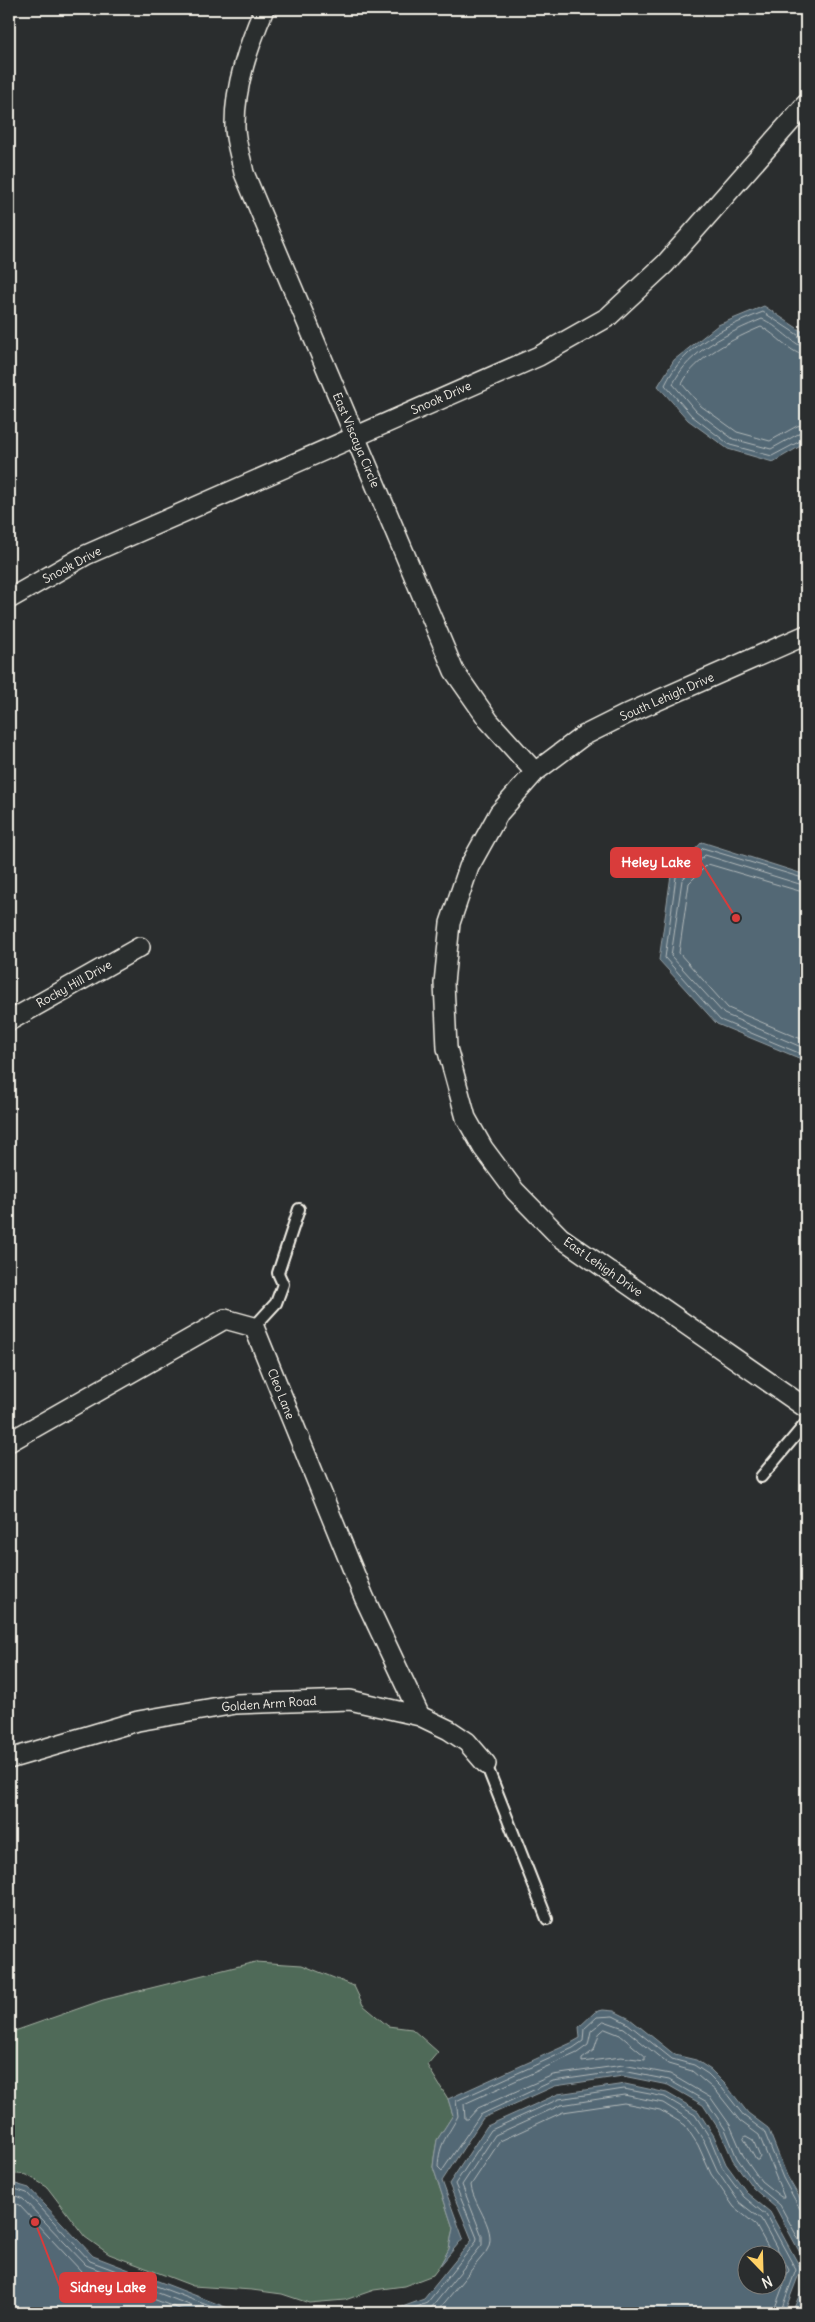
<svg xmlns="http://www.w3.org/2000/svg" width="815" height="2322" font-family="Delius,sans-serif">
  <rect width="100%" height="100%" fill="#2a2d2e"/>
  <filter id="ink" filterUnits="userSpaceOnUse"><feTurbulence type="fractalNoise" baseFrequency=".02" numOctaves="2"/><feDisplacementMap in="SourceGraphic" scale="10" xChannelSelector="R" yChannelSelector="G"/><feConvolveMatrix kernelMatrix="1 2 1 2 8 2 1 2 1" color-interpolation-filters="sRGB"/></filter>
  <g filter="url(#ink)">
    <path fill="#4f6a59" stroke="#a2aea0" d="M 255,1962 L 302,1965 L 354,1986 L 363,2005 L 388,2026 L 412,2029 L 438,2052 L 427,2065 L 448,2099 L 453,2115 L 437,2140 L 434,2158 L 433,2167 L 453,2228 L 449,2249 L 439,2267 L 433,2275 L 404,2286 L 374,2290 L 345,2300 L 309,2303 L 282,2294 L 252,2290 L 193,2286 L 109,2254 L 85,2237 L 47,2187 L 27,2175 L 9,2173 L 9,2033 L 103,2000 Z"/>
    <path fill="#526775" stroke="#939ea3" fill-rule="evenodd" d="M 764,306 L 803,332 L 806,344 L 806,436 L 804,444 L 773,462 L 728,449 L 688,420 L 658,386 L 674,360 L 718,325 Z
      M 702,842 L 806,875 L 806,1061 L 717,1024 L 659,960 L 671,875 Z
      M 603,2010 L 614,2011 L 630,2019 L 675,2055 L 696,2060 L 711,2070 L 726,2085 L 748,2113 L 768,2128 L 787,2176 L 806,2209 L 806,2264 L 776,2208 L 753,2188 L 733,2160 L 720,2131 L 703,2105 L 668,2085 L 623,2076 L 555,2086 L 483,2118 L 442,2181 L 463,2238 L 439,2267 L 449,2249 L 453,2228 L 433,2167 L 434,2158 L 437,2140 L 453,2115 L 448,2099 L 571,2043 L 580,2038 L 579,2027 L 595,2012 Z
      M 625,2084 L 667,2093 L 698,2111 L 714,2136 L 726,2164 L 748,2194 L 770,2212 L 801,2269 L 784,2313 L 386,2313 L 424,2299 L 472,2240 L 449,2184 L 487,2126 L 558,2094 ZM 748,2254 L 778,2254 L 778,2284 L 748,2284 Z
      M 9,2182 L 29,2188 L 93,2256 L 241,2313 L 9,2313 Z
      M 806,2279 L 806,2313 L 792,2313 Z"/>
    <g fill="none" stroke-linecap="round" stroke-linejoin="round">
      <path stroke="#b3baba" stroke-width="1" d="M 806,342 L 801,341 L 798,335 L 763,312 C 725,327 683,346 665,385 L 692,416 L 730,445 L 772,456 L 806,438
        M 806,348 C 796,347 776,324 762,319 C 729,333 689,350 673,384 L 696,411 L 733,439 L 771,449 L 800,433 L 806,432
        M 806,355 C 791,355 777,334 761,327 C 735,338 695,357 682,384 L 701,406 L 737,432 L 770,441 L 797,426 L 806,424
        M 806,879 L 703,848 L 676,877 L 665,958 L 720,1020 L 806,1056
        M 806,886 L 705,855 L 682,880 L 671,956 L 724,1014 L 806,1049
        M 806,893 L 708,864 L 689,883 L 679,953 L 728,1008 L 806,1041
        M 604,2021 L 624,2028 L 668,2064 L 692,2071 L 717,2092 L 740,2121 L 759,2135 L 784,2197 L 781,2197 L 761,2181 L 743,2155 L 730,2125 L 711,2098 L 670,2074 L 623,2065 L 553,2075 L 478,2108 L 468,2119 L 465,2119 L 464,2104 L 577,2053 L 588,2045 L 591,2031 Z
        M 605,2029 L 620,2035 L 645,2056 L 645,2060 L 621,2057 L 582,2062 L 582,2059 L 594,2050 L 599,2034 Z
        M 746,2136 L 753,2140 L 760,2157 L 758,2160 L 756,2160 L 744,2139 Z
        M 9,2187 L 27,2193 L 90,2261 L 228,2313
        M 9,2193 L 23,2199 L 86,2265 L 210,2313
        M 9,2201 L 19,2205 L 82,2272 L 190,2313
        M 806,2211 L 800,2209 L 783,2178 L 764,2131 L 744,2116 L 722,2088 L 708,2074 L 694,2065 L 672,2059 L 627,2023 L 613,2016 L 597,2017 L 584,2029 L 583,2041 L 573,2048 L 456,2101 L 458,2116 C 448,2136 439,2142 438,2167 L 442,2171 L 480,2115 L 553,2081 L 623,2071 L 669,2080 L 707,2102 L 725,2129 L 737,2158 L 756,2185 L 780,2205 L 806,2253
        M 401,2313 L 427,2303 L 476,2242 L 477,2238 L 455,2184 L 491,2130 L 559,2099 L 624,2089 L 665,2097 L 695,2115 L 710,2138 L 722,2167 L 744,2197 L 766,2215 L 796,2270 L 780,2313
        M 419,2313 L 432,2307 L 482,2245 L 482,2236 L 462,2185 L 495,2135 L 561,2105 L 624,2095 L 663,2103 L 690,2120 L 704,2141 L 717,2170 L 739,2202 L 761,2219 L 789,2270 L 773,2313
        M 436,2313 L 486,2252 C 500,2231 473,2206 471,2185 L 500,2141 L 563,2112 L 624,2103 L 660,2110 L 685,2125 L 698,2145 L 711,2174 L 734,2207 L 755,2224 L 772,2254"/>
      <g stroke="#f4f1e8" stroke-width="14">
        <path id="lane" d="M 254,1327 L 276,1303 L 283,1284 L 278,1273 L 299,1209
          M 761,1477 L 806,1423
          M 486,1764 L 547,1919"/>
      </g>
      <g stroke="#f4f1e8" stroke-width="22">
        <path id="street" d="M 264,9 C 249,45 235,84 235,124 C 234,139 241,157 244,173 L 454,671 L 489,721 L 535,772
          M 9,599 L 86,555 L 539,356 L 608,317 L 665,264 L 806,104
          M 806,635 L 627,714 L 583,736 L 535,772 L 499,813 L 469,867 L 450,923 L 444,983 L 447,1048 L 466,1118 L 483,1148 L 515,1191 L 560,1237 L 806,1408
          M 9,1021 L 140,947
          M 9,1442 L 225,1319 L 254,1327 L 364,1597 L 420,1716
          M 9,1759 L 138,1721 L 236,1704 L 350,1700 L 420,1716 L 449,1730 L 467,1742 L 486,1764"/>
      </g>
      <use href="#lane" stroke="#2a2d2e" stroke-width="10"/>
      <use href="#street" stroke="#2a2d2e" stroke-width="19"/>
    </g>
  </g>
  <g text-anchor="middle" stroke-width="4" stroke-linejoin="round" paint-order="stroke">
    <g font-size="12" fill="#f4f1e8" stroke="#2a2d2e">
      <text transform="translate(441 398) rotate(-24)" y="4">Snook Drive</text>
      <text transform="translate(356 440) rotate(67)" y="4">East Viscaya Circle</text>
      <text transform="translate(72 565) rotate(-28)" y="4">Snook Drive</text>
      <text transform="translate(667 697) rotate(-24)" y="4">South Lehigh Drive</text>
      <text transform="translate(74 984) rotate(-29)" y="4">Rocky Hill Drive</text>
      <text transform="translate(603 1267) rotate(35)" y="4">East Lehigh Drive</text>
      <text transform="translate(281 1394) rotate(68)" y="4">Cleo Lane</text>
      <text transform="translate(269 1704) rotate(-4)" y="4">Golden Arm Road</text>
    </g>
  </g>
  <path fill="none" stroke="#d93c3b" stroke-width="2" d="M736 918L701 862M35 2222L60 2287"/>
  <g fill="#d93c3b" stroke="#2a2d2e" stroke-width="2">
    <circle cx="736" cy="918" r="5"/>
    <circle cx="35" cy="2222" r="5"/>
  </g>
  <g fill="#d93c3b" stroke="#d93c3b" stroke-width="2">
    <rect x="611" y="848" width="90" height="29" rx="5"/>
    <rect x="60" y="2273" width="96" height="29" rx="5"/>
  </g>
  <g font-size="14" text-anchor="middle" font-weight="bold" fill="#fff">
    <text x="656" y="867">Heley Lake</text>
    <text x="108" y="2292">Sidney Lake</text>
  </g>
  <rect width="815" height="2322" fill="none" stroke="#2a2d2e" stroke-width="30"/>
  <rect x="15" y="15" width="785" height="2292" fill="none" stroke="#f4f1e8" stroke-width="2" filter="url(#ink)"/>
  <g transform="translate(762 2270) rotate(157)"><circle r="24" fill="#2a2d2e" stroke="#7b7b78"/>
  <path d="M0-4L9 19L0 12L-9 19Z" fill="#ffd166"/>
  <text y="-8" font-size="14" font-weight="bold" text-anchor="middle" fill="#f4f1e8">N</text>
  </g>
</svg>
